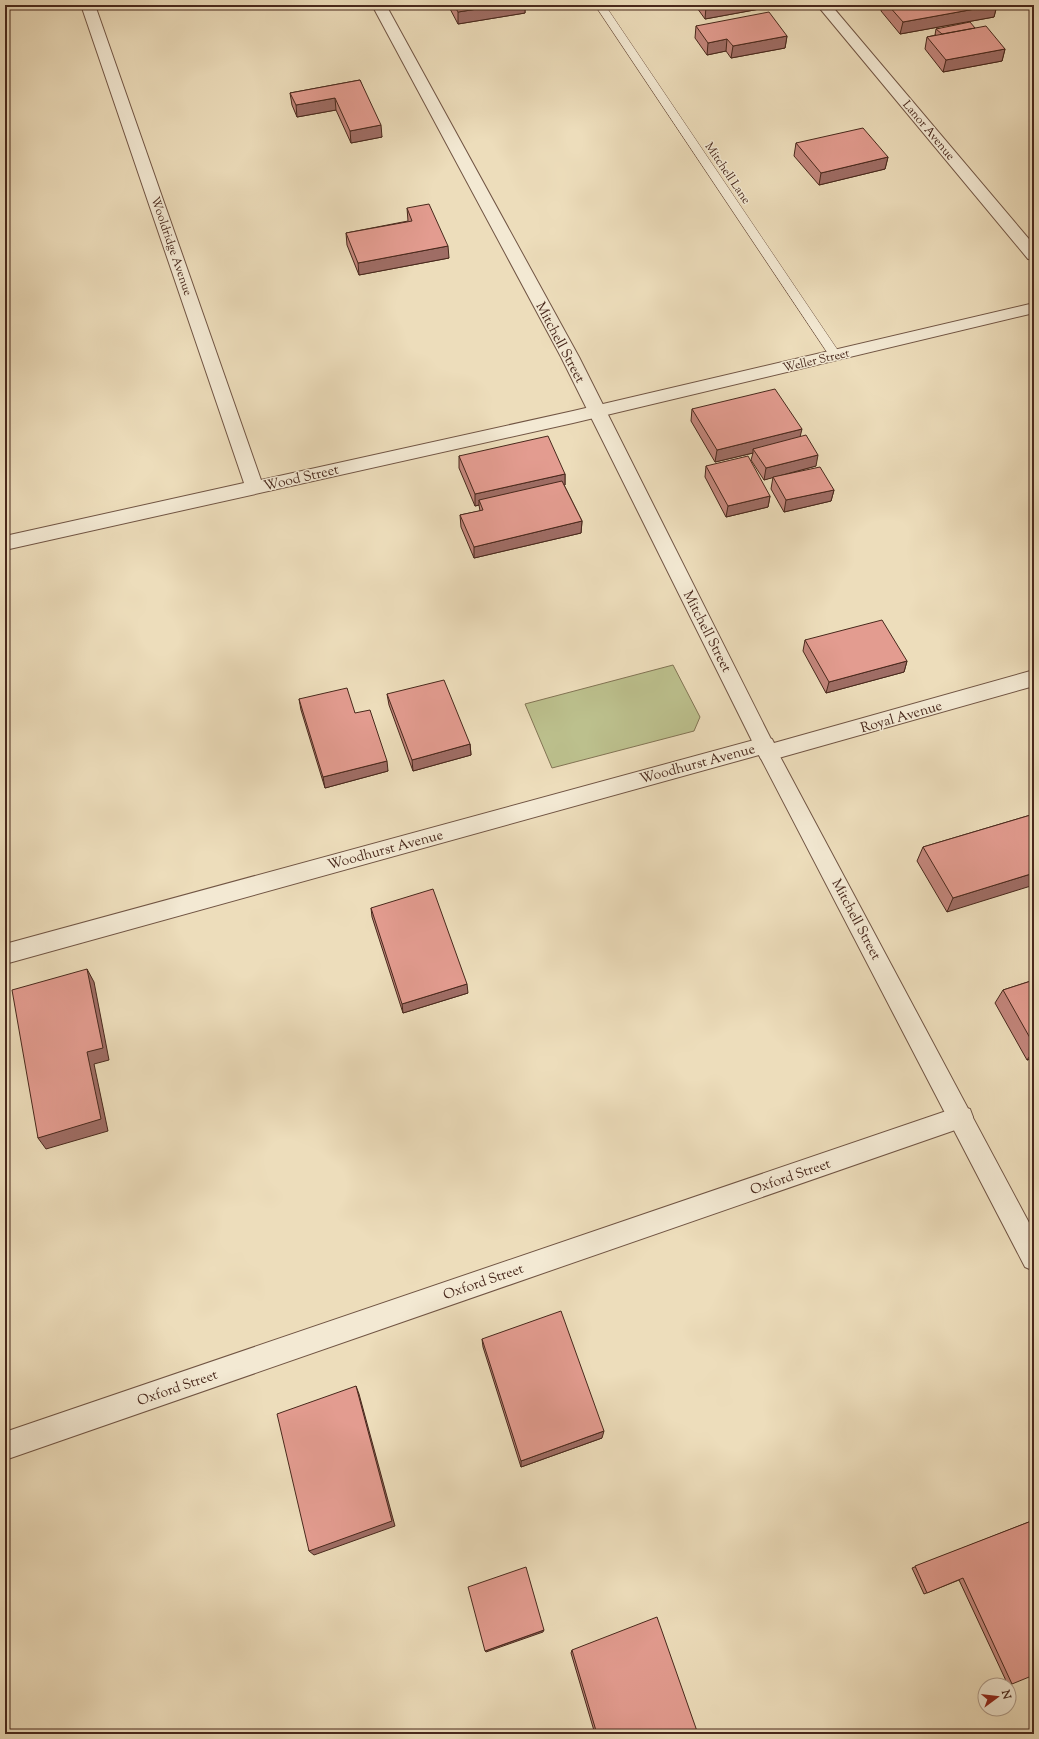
<svg xmlns="http://www.w3.org/2000/svg" width="1039" height="1739" font-family="'Sorts Mill Goudy',serif">
  <rect width="100%" height="100%" fill="#edddbb"/>
  <filter id="stains"><feTurbulence type="fractalNoise" baseFrequency=".005" numOctaves="4"/><feColorMatrix values="0 0 0 0 .2 0 0 0 0 .09 0 0 0 0 .02 0 0 0 .5 -.17"/></filter>
  <radialGradient id="worn" r=".72"><stop offset=".6" stop-color="#630" stop-opacity="0"/><stop offset="1" stop-color="#630" stop-opacity=".3"/></radialGradient>
  <path fill="#bcc08d" stroke="#827454" d="M 673,665 L 700,717 L 694,731 L 552,768 L 525,704 Z"/>
  <g fill="none" stroke-linecap="round" stroke-linejoin="round">
    <g stroke="#715544" stroke-width="1">
      <path id="service" d="M 595,5 L 605,5 L 839,352 L 841,355 L 839,358 L 831,358 Z"/>
    </g>
    <g stroke="#715544" stroke-width="2">
      <path id="minor" d="M 81,5 L 95,5 L 261,480 L 573,411 L 1034,303 L 1034,313 L 573,423 L 5,550 L 5,536 L 244,483 Z
        M 817,5 L 831,5 L 1034,245 L 1034,260 L 1028,259 Z
        M 1034,670 L 1034,686 L 768,761 L 761,759 L 759,755 L 5,964 L 5,944 L 765,737 L 772,739 L 774,743 Z
        M 961,1106 L 970,1109 L 973,1117 L 970,1125 L 961,1128 L 5,1460 L 5,1432 Z"/>
    </g>
    <g stroke="#715544" stroke-width="2">
      <path id="tertiary" d="M 372,5 L 386,5 L 579,357 L 776,749 L 1034,1232 L 1034,1271 L 1025,1267 L 758,753 L 561,357 Z"/>
    </g>
    <use href="#service" fill="#f3e9d3" fill-rule="evenodd"/>
    <use href="#minor" fill="#f3e9d3" fill-rule="evenodd"/>
    <use href="#tertiary" fill="#f3e9d3" fill-rule="evenodd"/>
  </g>
  <path fill="#c3867c" stroke="#48281c" d="M 448,5 L 525,5 L 525,13 L 458,24 Z
    M 695,5 L 765,5 L 765,8 L 705,19 Z
    M 882,5 L 997,5 L 994,17 L 900,34 L 881,11 Z
    M 696,26 L 787,36 L 785,48 L 731,58 L 726,51 L 707,55 L 695,38 Z
    M 975,28 L 1005,49 L 1002,61 L 943,72 L 925,49 L 927,37 L 936,35 L 935,35 L 936,29 Z
    M 360,80 L 382,137 L 351,143 L 336,110 L 297,117 L 292,105 L 290,93 Z
    M 796,143 L 888,157 L 885,169 L 819,185 L 794,156 Z
    M 407,208 L 449,258 L 359,275 L 347,245 L 346,233 L 408,221 Z
    M 692,409 L 800,437 L 816,466 L 779,476 L 834,490 L 831,501 L 784,512 L 771,489 L 773,477 L 764,480 L 751,460 L 753,453 L 715,462 L 691,421 Z
    M 459,456 L 565,474 L 565,485 L 564,485 L 582,521 L 581,533 L 474,558 L 461,527 L 460,515 L 480,511 L 479,505 L 475,506 L 459,468 Z
    M 706,466 L 770,496 L 768,507 L 726,517 L 705,477 Z
    M 805,640 L 907,661 L 904,672 L 826,693 L 803,651 Z
    M 387,694 L 470,744 L 471,755 L 413,771 L 389,705 Z
    M 299,699 L 355,713 L 388,771 L 325,788 L 301,710 Z
    M 1034,814 L 947,912 L 917,861 L 923,847 Z
    M 371,908 L 468,993 L 403,1013 L 372,917 Z
    M 1034,980 L 1034,1058 L 1027,1060 L 995,1003 L 1003,990 Z
    M 482,1339 L 602,1438 L 521,1467 L 483,1347 Z
    M 1034,1520 L 1012,1684 L 1008,1685 L 959,1580 L 924,1594 L 912,1568 Z
    M 572,1650 L 698,1734 L 595,1734 L 571,1653 Z"/>
  <path fill="#9f6d65" stroke="#48281c" d="M 503,5 L 525,5 L 525,13 L 458,24 L 458,12 Z
    M 716,5 L 765,5 L 765,8 L 705,19 L 706,7 Z
    M 997,5 L 994,17 L 900,34 L 903,22 Z
    M 787,36 L 785,48 L 731,58 L 733,46 Z
    M 727,39 L 726,51 L 707,55 L 708,43 Z
    M 1005,49 L 1002,61 L 943,72 L 946,60 Z
    M 335,98 L 336,110 L 297,117 L 296,105 Z
    M 381,125 L 382,137 L 351,143 L 350,131 Z
    M 888,157 L 885,169 L 819,185 L 821,173 Z
    M 448,246 L 449,258 L 359,275 L 358,263 Z
    M 802,429 L 799,441 L 753,449 L 753,453 L 715,462 L 717,450 Z
    M 818,455 L 816,466 L 764,480 L 766,468 Z
    M 565,474 L 565,485 L 481,504 L 479,500 L 479,505 L 475,506 L 475,494 Z
    M 834,490 L 831,501 L 784,512 L 786,500 Z
    M 770,496 L 768,507 L 726,517 L 728,506 Z
    M 582,521 L 581,533 L 474,558 L 474,547 Z
    M 907,661 L 904,672 L 826,693 L 829,682 Z
    M 470,744 L 471,755 L 413,771 L 412,760 Z
    M 387,761 L 388,771 L 325,788 L 323,777 Z
    M 1034,873 L 1034,885 L 947,912 L 953,898 Z
    M 87,969 L 94,982 L 109,1060 L 94,1064 L 108,1131 L 46,1149 L 38,1138 Z
    M 467,984 L 468,993 L 403,1013 L 402,1004 Z
    M 1034,1050 L 1034,1058 L 1027,1060 Z
    M 356,1386 L 359,1394 L 395,1526 L 314,1555 L 309,1551 Z
    M 604,1431 L 602,1438 L 521,1467 L 521,1461 Z
    M 544,1630 L 543,1632 L 486,1652 L 485,1651 Z"/>
  <path fill="#e39c90" stroke="#48281c" d="M 454,5 L 503,5 L 458,12 Z
    M 705,5 L 716,5 L 706,7 Z
    M 888,5 L 997,5 L 903,22 Z
    M 769,12 L 787,36 L 733,46 L 727,39 L 708,43 L 696,26 Z
    M 970,22 L 975,28 L 942,34 L 936,29 Z
    M 986,26 L 1005,49 L 946,60 L 927,37 Z
    M 360,80 L 381,125 L 350,131 L 335,98 L 296,105 L 290,93 Z
    M 863,128 L 888,157 L 821,173 L 796,143 Z
    M 429,204 L 448,246 L 358,263 L 346,233 L 412,221 L 407,208 Z
    M 775,389 L 802,429 L 717,450 L 692,409 Z
    M 806,435 L 818,455 L 766,468 L 753,449 Z
    M 548,436 L 565,474 L 475,494 L 459,456 Z
    M 748,456 L 770,496 L 728,506 L 706,466 Z
    M 820,467 L 834,490 L 786,500 L 773,477 Z
    M 562,481 L 582,521 L 474,547 L 460,515 L 483,510 L 479,500 Z
    M 882,620 L 907,661 L 829,682 L 805,640 Z
    M 444,680 L 470,744 L 412,760 L 387,694 Z
    M 347,688 L 355,713 L 370,710 L 387,761 L 323,777 L 299,699 Z
    M 1034,814 L 1034,873 L 953,898 L 923,847 Z
    M 433,889 L 467,984 L 402,1004 L 371,908 Z
    M 87,969 L 103,1048 L 87,1052 L 101,1119 L 38,1138 L 12,990 Z
    M 1034,980 L 1034,1045 L 1003,990 Z
    M 561,1311 L 604,1431 L 521,1461 L 482,1339 Z
    M 356,1386 L 392,1521 L 309,1551 L 277,1414 Z
    M 1034,1520 L 1034,1675 L 1012,1684 L 963,1578 L 927,1593 L 915,1566 Z
    M 526,1567 L 544,1630 L 485,1651 L 468,1587 Z
    M 657,1617 L 698,1734 L 597,1734 L 572,1650 Z"/>
  <g text-anchor="middle" stroke-width="3" stroke-linejoin="round" paint-order="stroke">
    <g font-size="12" fill="#48281c" stroke="#f3e9d3">
      <text transform="translate(929 130) rotate(50)" y="4">Lanor Avenue</text>
      <text transform="translate(728 173) rotate(56)" y="4">Mitchell Lane</text>
      <text transform="translate(172 246) rotate(71)" y="4">Wooldridge Avenue</text>
      <text transform="translate(816 360) rotate(-13)" y="4">Weller Street</text>
    </g>
    <g font-size="14" fill="#48281c" stroke="#f3e9d3">
      <text transform="translate(561 342) rotate(62)" y="5">Mitchell Street</text>
      <text transform="translate(301 477) rotate(-13)" y="5">Wood Street</text>
      <text transform="translate(708 631) rotate(63)" y="5">Mitchell Street</text>
      <text transform="translate(901 716) rotate(-16)" y="5">Royal Avenue</text>
      <text transform="translate(697 763) rotate(-15)" y="5">Woodhurst Avenue</text>
      <text transform="translate(385 849) rotate(-15)" y="5">Woodhurst Avenue</text>
      <text transform="translate(857 919) rotate(62)" y="5">Mitchell Street</text>
      <text transform="translate(790 1176) rotate(-19)" y="5">Oxford Street</text>
      <text transform="translate(483 1281) rotate(-19)" y="5">Oxford Street</text>
      <text transform="translate(177 1387) rotate(-19)" y="5">Oxford Street</text>
    </g>
  </g>
  <rect width="1039" height="1739" fill="none" stroke="#edddbb" stroke-width="20"/>
  <rect x="6" y="6" width="1027" height="1727" fill="none" stroke="#48281c" stroke-width="2"/>
  <rect x="10" y="10" width="1019" height="1719" fill="none" stroke="#48281c"/>
  <g transform="translate(997 1697) rotate(75)"><circle r="19" fill="#f3e9d3" stroke="#af9c8a"/>
  <path d="M0-3L7 15L0 10L-7 15Z" fill="#8f2418"/>
  <text y="-6" font-size="11" font-weight="bold" text-anchor="middle" fill="#48281c">N</text>
  </g>
  <rect width="100%" height="100%" filter="url(#stains)"/>
  <rect width="100%" height="100%" fill="url(#worn)"/>
</svg>
